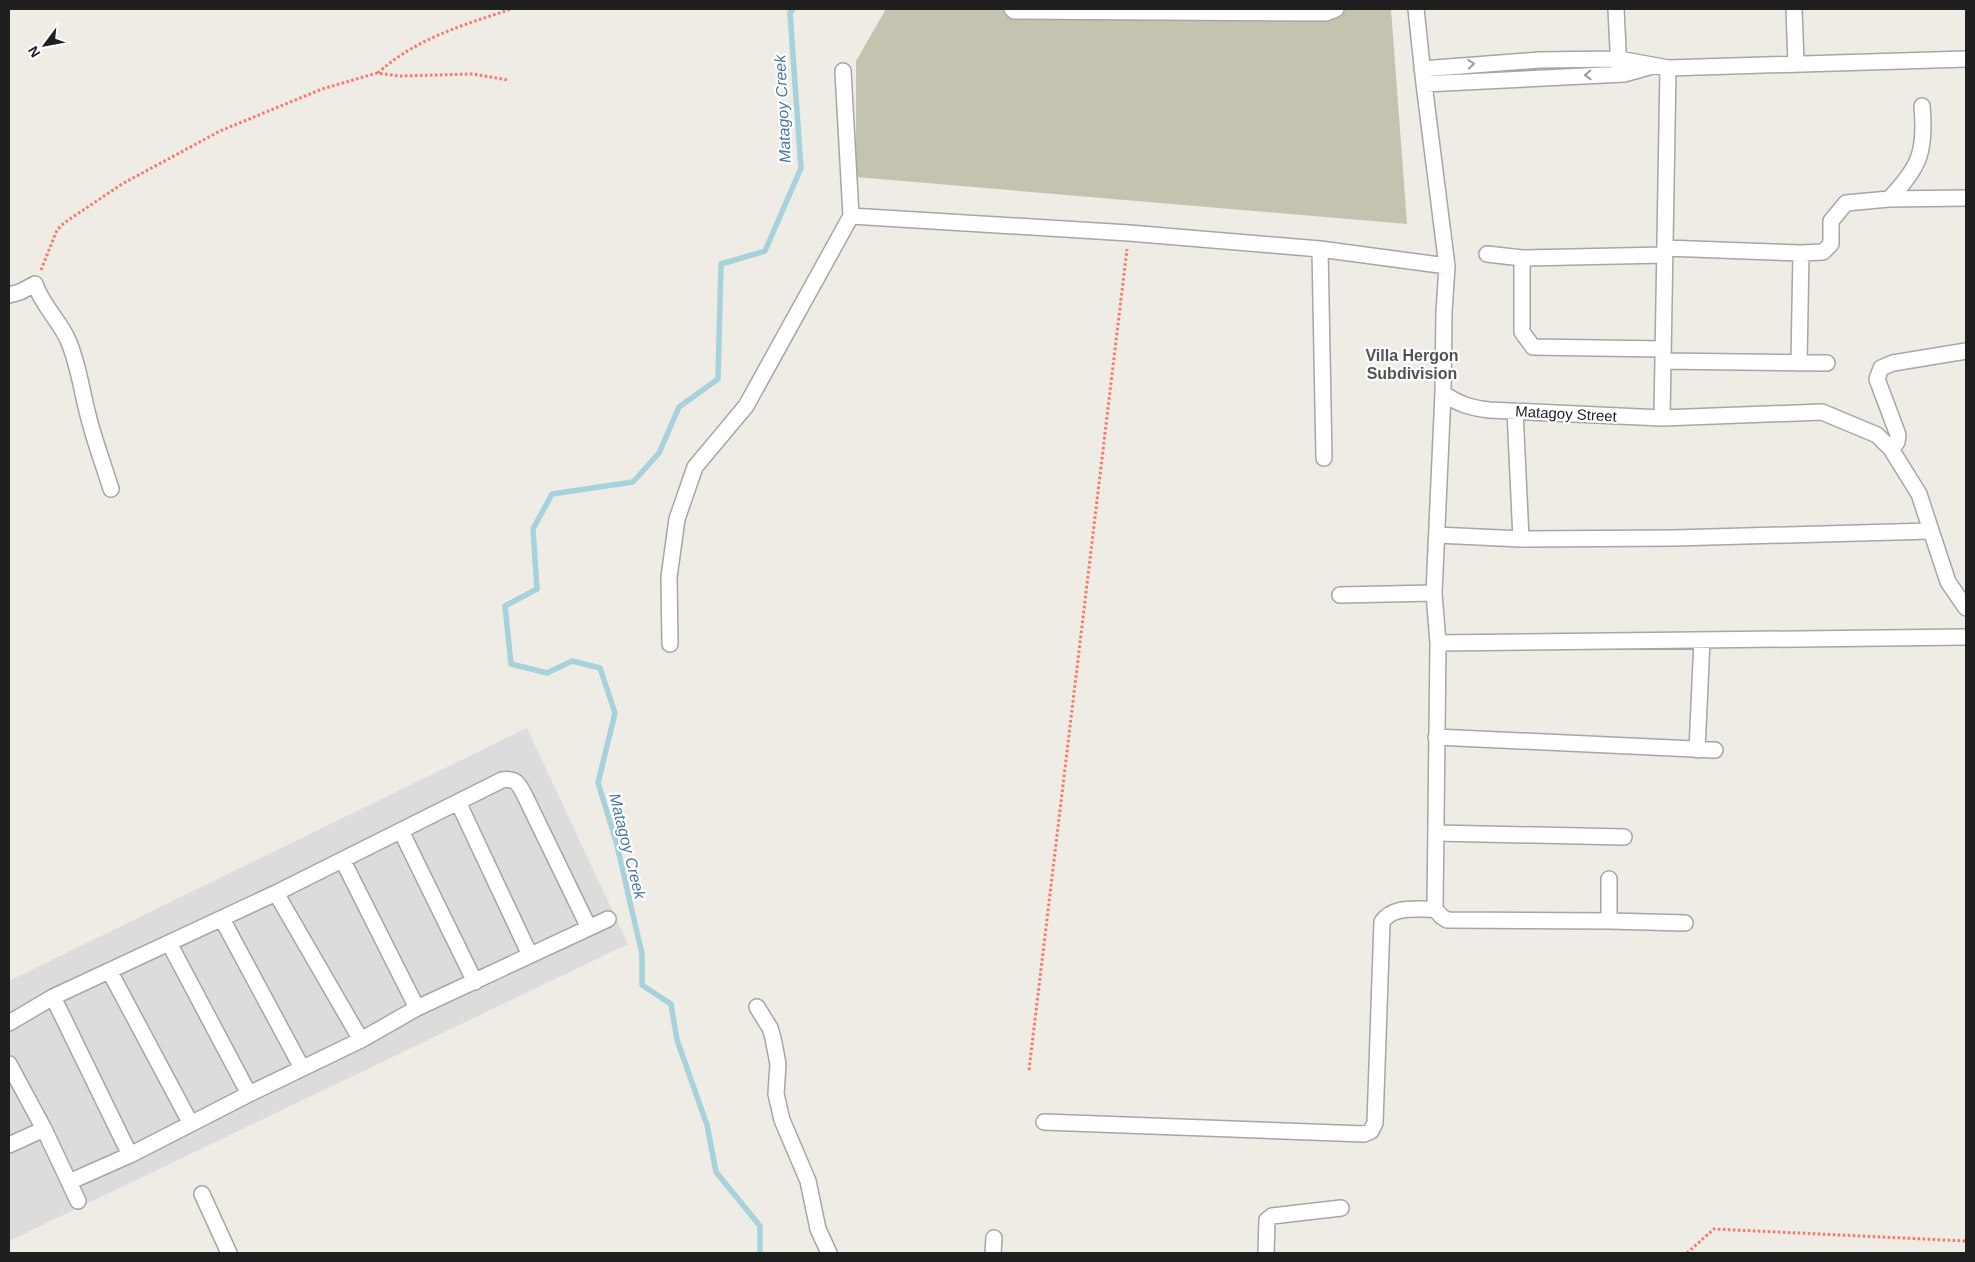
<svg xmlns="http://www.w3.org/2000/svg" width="1975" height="1262" font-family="Helvetica,sans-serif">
  <rect width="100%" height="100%" fill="#efebe5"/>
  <path fill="#dddcdc" d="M 527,728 L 628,944 L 9,1241 L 9,981 Z"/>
  <path fill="#c4c3b0" d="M 886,9 L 1391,9 L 1407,224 L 856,177 L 856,61 Z"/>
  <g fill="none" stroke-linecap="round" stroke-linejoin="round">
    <path stroke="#a6d2dc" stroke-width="5.5" d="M 760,1253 L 760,1226 L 716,1172 L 707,1125 L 677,1040 L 671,1004 L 642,985 L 642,954 L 616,841 L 598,783 L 615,713 L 600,668 L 572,661 L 547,673 L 511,664 L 505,606 L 537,589 L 533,529 L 552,494 L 633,482 L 659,453 L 679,407 L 718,379 L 721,264 L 765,251 L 801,168 L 790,13 L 793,9"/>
    <g stroke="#a6a6a6" stroke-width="18">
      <path id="street" d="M 1012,9 L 1014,11 L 1326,13 L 1336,9
        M 1416,9 L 1424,84 L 1447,266 L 1444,312 L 1443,393 C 1458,404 1471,408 1489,410 L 1662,418 L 1822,412 L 1877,435 L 1891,449 L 1919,494 L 1948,582 L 1966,608
        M 1616,9 L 1619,70
        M 1794,9 L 1796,63
        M 1422,69 L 1539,60 L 1619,59 L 1668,68 L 1966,59
        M 1424,84 L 1624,74 L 1649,67
        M 1889,199 C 1920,167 1926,151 1922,106
        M 851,216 L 1129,233 L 1320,249 L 1447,266
        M 1665,248 L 1801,253 L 1823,252 L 1831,244 L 1831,221 L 1846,203 L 1889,199 L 1966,198
        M 1320,249 L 1324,458
        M 1487,254 L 1522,258 L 1665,255
        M 1522,258 L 1522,332 L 1533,347 L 1663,349
        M 9,295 L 20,292 L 35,284 C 42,305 59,320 68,340 C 78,363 81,387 87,411 C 93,437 103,463 111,489
        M 1663,361 L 1827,363
        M 1799,363 L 1801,253
        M 1515,411 L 1521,539 L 1674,538 L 1930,531
        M 1662,418 L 1668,68
        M 1891,449 L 1897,442 L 1898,435 L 1877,379 L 1881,368 L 1893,363 L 1966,351
        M 1437,535 L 1521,539
        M 1340,595 L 1434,593
        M 1438,643 L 1434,593 L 1443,393
        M 670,644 L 669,577 L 677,519 L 695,467 L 746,406 L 851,216 L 843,71
        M 1436,737 L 1715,750
        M 1697,750 L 1702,640
        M 458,802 L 530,955
        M 401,831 L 475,982
        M 1436,833 L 1624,837
        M 343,861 L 417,1008
        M 1609,879 L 1609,921
        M 276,893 L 361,1040
        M 1435,909 L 1441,916 L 1447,920 L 1609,921 L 1685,923
        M 222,919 L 302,1068
        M 169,943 L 249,1094
        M 110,972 L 191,1124
        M 53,997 L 130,1155
        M 757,1007 L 770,1028 L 773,1038 L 778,1064 L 776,1094 L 782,1120 L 808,1181 L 818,1229 L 829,1253
        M 9,1023 L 53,997 L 276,893 L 502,780 C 516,778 518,783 524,794 L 589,928
        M 9,1064 L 44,1129 L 78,1201
        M 1044,1122 L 1364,1134 L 1371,1131 L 1375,1123 L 1382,922 C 1393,905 1416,910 1435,909 L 1438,643 L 1966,637
        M 9,1145 L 44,1129
        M 69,1182 L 130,1155 L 249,1094 L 361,1040 L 417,1008 L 608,919
        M 202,1194 L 229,1253
        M 993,1253 L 994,1238
        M 1266,1253 L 1267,1220 L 1272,1216 L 1341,1208"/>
    </g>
    <path stroke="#f8776d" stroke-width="3" stroke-dasharray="2.5 2.5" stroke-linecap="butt" d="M 378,73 C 416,38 464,25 511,9
      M 41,270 L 57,230 L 64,223 L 122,184 L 220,131 L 322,89 L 377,73 L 399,76 L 473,74 L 508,80
      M 1029,1070 L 1127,249
      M 1687,1253 L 1714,1229 L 1966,1241"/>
    <use href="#street" stroke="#fff" stroke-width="15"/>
  </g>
  <defs><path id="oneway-chevron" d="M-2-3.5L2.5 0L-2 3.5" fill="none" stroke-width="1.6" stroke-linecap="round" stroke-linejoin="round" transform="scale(1.25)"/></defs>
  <g stroke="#9a9a9a">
    <use href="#oneway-chevron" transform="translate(1471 64) rotate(-4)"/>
    <use href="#oneway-chevron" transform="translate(1588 75) rotate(177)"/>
  </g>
  <g text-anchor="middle" stroke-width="4.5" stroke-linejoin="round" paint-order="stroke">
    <g font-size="15" fill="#1f1f1f" stroke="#fff">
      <text transform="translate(1566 414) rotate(3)" y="5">Matagoy Street</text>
    </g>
    <g font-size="16" font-style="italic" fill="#497aa5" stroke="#fff">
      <text transform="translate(782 109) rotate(-93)" y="6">Matagoy Creek</text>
      <text transform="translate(628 846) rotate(76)" y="6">Matagoy Creek</text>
    </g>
    <g font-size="16" font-weight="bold" fill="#525252" stroke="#fff">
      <text x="1412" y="361">Villa Hergon<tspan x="1412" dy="18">Subdivision</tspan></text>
    </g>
  </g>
  <rect width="1975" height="1262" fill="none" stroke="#1f1f1f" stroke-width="20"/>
  <g transform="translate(45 45) rotate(238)" stroke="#ffffff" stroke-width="4" paint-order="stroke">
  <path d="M0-4L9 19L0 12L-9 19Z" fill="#1f1f1f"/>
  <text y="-8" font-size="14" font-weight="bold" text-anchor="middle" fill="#1f1f1f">N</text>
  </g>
</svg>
